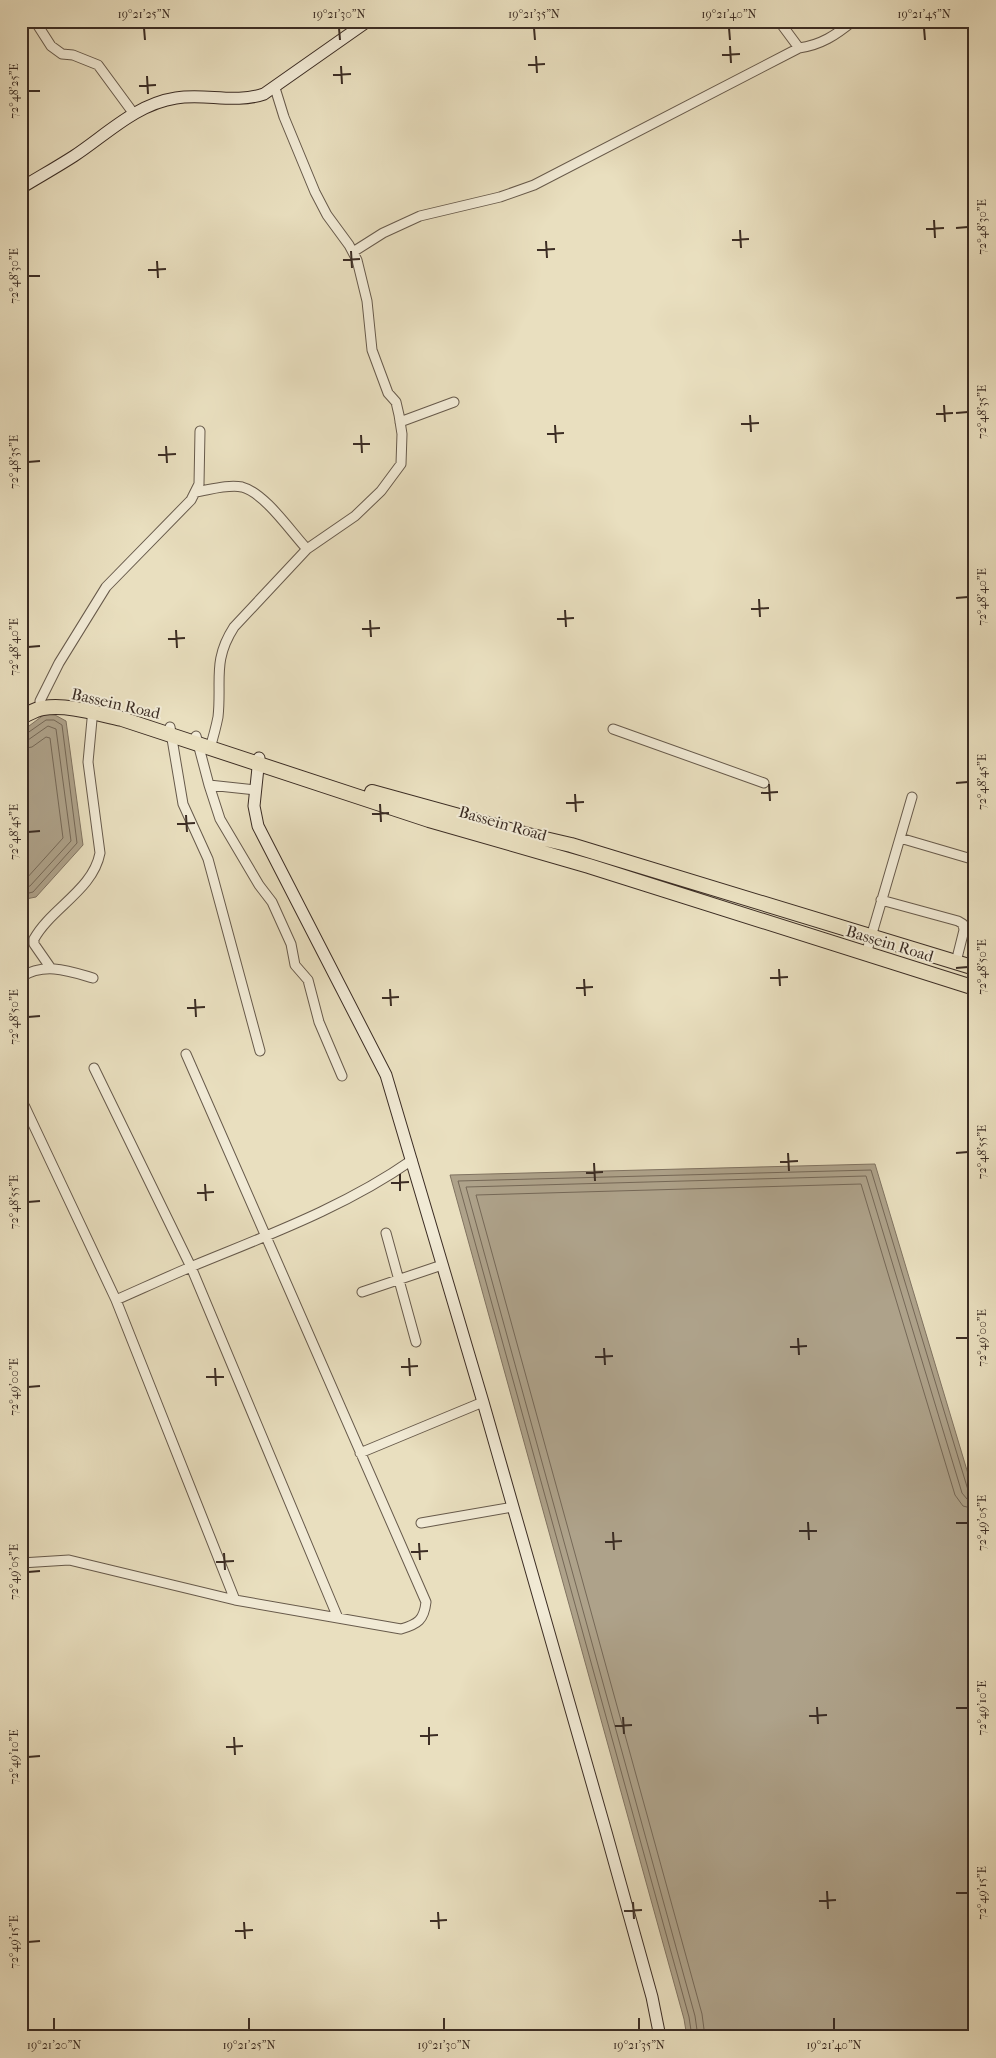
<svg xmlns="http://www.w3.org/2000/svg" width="996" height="2058" font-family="'IM FELL French Canon',serif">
  <rect width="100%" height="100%" fill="#e9dfbf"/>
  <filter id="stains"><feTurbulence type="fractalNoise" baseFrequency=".004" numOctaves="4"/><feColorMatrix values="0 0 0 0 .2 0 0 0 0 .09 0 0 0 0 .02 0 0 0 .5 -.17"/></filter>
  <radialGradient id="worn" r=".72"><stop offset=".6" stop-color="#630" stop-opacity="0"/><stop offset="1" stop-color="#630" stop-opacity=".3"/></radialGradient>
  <path fill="#aea28a" stroke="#807361" d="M 45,714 L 55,715 L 66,721 L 83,845 L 36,897 L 21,900 L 21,732 Z
    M 875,1164 L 975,1497 L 975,2037 L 687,2037 L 684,2019 L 450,1175 Z"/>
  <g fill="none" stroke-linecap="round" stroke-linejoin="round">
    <path stroke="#756857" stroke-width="1" d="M 21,735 L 26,734 L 46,720 L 54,720 L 62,725 L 77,843 L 33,892 L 21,895
      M 21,742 L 28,740 L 48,726 L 56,729 L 71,841 L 30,886 L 21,889
      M 21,749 L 32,747 L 46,737 L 50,738 L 63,838 L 26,879 L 21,881
      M 692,2037 L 689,2017 L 458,1181 L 871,1170 L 968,1490 L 970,1494 L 975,1495
      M 698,2037 L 695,2016 L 466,1187 L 866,1176 L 962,1493 L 967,1499 L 975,1501
      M 705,2037 L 702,2014 L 476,1195 L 861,1184 L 955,1495 L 963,1506 L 975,1509"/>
    <g stroke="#675a4b" stroke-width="11">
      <path id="street" d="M 35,21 L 51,46 L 62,54 L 73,55 L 98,65 L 134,114
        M 779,21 L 799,48 C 821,45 836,35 853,21
        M 353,252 L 383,233 L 420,216 L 500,197 L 534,185 L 799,48
        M 400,422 L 454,402
        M 195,492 C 209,490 228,484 242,487 C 265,493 291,532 307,549
        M 41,708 L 40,701 L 59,663 L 106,587 L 191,500 L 199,484 L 200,431
        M 170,727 L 183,804 L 208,859 L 260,1051
        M 613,729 L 764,783
        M 196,736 L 209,785 L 220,819 L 259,885 L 272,902 L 291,944 L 295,965 L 308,980 L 319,1022 L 342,1076
        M 210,748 C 213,738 216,727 218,717 C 222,681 212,661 234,627 L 307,549 L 355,516 L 381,491 L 401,464 L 402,434 L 399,415 L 396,402 L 388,393 L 372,350 L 367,301 L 357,260 L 349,245 L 327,215 L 315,192 L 284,117 L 275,88
        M 209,785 L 256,790
        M 900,838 L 975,860
        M 881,900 L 958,921 L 963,924 L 964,930 L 956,962
        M 866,954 L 912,797
        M 50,967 L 34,944 L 34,939 C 51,908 93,890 100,853 L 88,762 L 93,709
        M 21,977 C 45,962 69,971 93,978
        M 186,1054 L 426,1602 C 424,1620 418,1624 401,1629 L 235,1600 L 116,1300 C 141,1289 167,1277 193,1266 C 268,1235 345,1207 412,1160
        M 94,1068 L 191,1267 L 338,1618
        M 21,1103 L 25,1107 L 116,1300
        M 386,1233 L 416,1342
        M 362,1292 L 442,1265
        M 360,1453 L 483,1402
        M 421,1523 L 513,1507
        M 21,1563 L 69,1560 L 235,1600"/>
    </g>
    <g stroke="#3c2d24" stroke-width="13">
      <path id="secondary" d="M 21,188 C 39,177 57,167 74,156 C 106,135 136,104 176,98 C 205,93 235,104 264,94 L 368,21
        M 259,758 L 254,806 L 258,826 L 386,1075 L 483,1402 L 606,1832 L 652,1997 L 660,2037"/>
    </g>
    <g stroke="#3c2d24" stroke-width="16">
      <path id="primary" d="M 21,717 C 28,714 36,709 43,708 C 69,704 98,714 122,719 L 429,820 L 589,866 L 975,988
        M 372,792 L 528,835 L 571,845 L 975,968"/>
    </g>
    <use href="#street" stroke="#f1ead5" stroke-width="9"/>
    <use href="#secondary" stroke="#f1ead5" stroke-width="11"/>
    <use href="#primary" stroke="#e9dfbf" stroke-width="14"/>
  </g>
  <path fill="none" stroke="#3c2d24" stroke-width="2" d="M 144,28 L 145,40M 339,28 L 340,40M 534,28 L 535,40M 729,28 L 730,40M 924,28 L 925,40M 730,46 L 731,63M 722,55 L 740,54M 536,56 L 537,73M 528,65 L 545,64M 341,66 L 342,84M 333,75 L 351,74M 147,76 L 148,94M 139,86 L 156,85M 28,91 L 40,91M 934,220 L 935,238M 956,228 L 968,227M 926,229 L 944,228M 740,230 L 741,248M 732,240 L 749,239M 546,241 L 547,258M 537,250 L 555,249M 351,251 L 352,268M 343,260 L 360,259M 157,261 L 158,278M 148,270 L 166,269M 28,276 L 40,276M 944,405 L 945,422M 956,413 L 968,412M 936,414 L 953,413M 750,415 L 751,432M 741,424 L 759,423M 555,425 L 556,443M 547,434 L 564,433M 361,435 L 362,453M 353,444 L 370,444M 166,446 L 167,463M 158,455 L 176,454M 28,462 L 40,461M 956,598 L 968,597M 759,599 L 760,617M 751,609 L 769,608M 565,610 L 566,627M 557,619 L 574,618M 370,620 L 371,637M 362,629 L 380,628M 176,630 L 177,648M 168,639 L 185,638M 28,647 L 40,646M 956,783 L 968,782M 769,784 L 770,801M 761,793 L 778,792M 575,794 L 576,812M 566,803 L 584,802M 380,804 L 381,822M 372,814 L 389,813M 186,815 L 187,832M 177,824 L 195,823M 28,832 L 40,831M 956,968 L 968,967M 779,969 L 780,986M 770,978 L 788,977M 584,979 L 585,996M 576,988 L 593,987M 390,989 L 391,1006M 382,998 L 399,997M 195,999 L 196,1017M 187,1008 L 205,1007M 28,1017 L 40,1016M 788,1153 L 789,1171M 956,1153 L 968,1152M 780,1162 L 798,1161M 594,1163 L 595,1181M 586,1173 L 603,1172M 400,1174 L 400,1191M 391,1183 L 409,1182M 205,1184 L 206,1201M 197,1193 L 214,1192M 28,1202 L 40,1201M 798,1338 L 799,1355M 956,1338 L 968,1338M 790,1347 L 807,1346M 604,1348 L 605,1365M 595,1357 L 613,1356M 409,1358 L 410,1376M 401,1367 L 418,1366M 215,1368 L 216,1386M 206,1377 L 224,1377M 28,1387 L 40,1386M 808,1522 L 809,1540M 956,1523 L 968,1523M 799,1531 L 817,1531M 613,1532 L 614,1550M 605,1542 L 622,1541M 419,1543 L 420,1560M 411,1552 L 428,1551M 224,1553 L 225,1570M 216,1562 L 234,1561M 28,1572 L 40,1571M 817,1707 L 818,1724M 956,1708 L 968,1708M 809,1716 L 827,1715M 623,1717 L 624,1734M 615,1726 L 632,1725M 429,1727 L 429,1745M 420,1736 L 438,1735M 234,1737 L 235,1755M 226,1747 L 243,1746M 28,1757 L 40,1756M 827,1891 L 828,1909M 956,1893 L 968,1893M 819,1901 L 836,1900M 633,1902 L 634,1919M 624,1911 L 642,1910M 438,1912 L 439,1929M 430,1921 L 447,1920M 244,1922 L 245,1939M 235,1931 L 253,1930M 28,1942 L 40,1941M 54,2018 L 54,2030M 249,2018 L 249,2030M 444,2018 L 444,2030M 639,2018 L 639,2030M 834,2018 L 834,2030"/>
  <g text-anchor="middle" stroke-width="4" stroke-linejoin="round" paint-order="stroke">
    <g font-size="16" fill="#3c2d24" stroke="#f1ead5">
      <text transform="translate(116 703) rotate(13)" y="6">Bassein Road</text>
      <text transform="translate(503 823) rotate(16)" y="6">Bassein Road</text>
      <text transform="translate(890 943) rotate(17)" y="6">Bassein Road</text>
    </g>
  </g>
  <rect width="996" height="2058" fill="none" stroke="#e9dfbf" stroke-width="55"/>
  <rect x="28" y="28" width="940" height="2002" fill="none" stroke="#3c2d24" stroke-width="2"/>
  <g font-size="12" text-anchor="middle" fill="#3c2d24">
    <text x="144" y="18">19°21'25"N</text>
    <text x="339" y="18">19°21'30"N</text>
    <text x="534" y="18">19°21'35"N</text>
    <text x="729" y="18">19°21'40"N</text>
    <text x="924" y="18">19°21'45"N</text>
    <text transform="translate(14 91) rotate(-90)" y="4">72°48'25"E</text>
    <text transform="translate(982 227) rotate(-90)" y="4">72°48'30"E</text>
    <text transform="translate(14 276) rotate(-90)" y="4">72°48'30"E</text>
    <text transform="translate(982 412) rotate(-90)" y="4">72°48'35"E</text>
    <text transform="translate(14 462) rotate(-90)" y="4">72°48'35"E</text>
    <text transform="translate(982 597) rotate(-90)" y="4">72°48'40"E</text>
    <text transform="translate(14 647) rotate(-90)" y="4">72°48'40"E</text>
    <text transform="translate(982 782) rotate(-90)" y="4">72°48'45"E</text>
    <text transform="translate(14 832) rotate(-90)" y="4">72°48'45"E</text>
    <text transform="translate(982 967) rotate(-90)" y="4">72°48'50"E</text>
    <text transform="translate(14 1017) rotate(-90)" y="4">72°48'50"E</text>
    <text transform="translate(982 1152) rotate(-90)" y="4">72°48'55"E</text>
    <text transform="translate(14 1202) rotate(-90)" y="4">72°48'55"E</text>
    <text transform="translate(982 1338) rotate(-90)" y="4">72°49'00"E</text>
    <text transform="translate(14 1387) rotate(-90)" y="4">72°49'00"E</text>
    <text transform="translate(982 1523) rotate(-90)" y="4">72°49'05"E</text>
    <text transform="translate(14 1572) rotate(-90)" y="4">72°49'05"E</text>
    <text transform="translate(982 1708) rotate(-90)" y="4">72°49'10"E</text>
    <text transform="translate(14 1757) rotate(-90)" y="4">72°49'10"E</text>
    <text transform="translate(982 1893) rotate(-90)" y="4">72°49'15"E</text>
    <text transform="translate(14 1942) rotate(-90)" y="4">72°49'15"E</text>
    <text x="54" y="2049">19°21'20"N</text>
    <text x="249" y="2049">19°21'25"N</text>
    <text x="444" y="2049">19°21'30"N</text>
    <text x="639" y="2049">19°21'35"N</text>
    <text x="834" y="2049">19°21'40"N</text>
  </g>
  <rect width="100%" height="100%" filter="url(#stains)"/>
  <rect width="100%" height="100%" fill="url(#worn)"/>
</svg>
